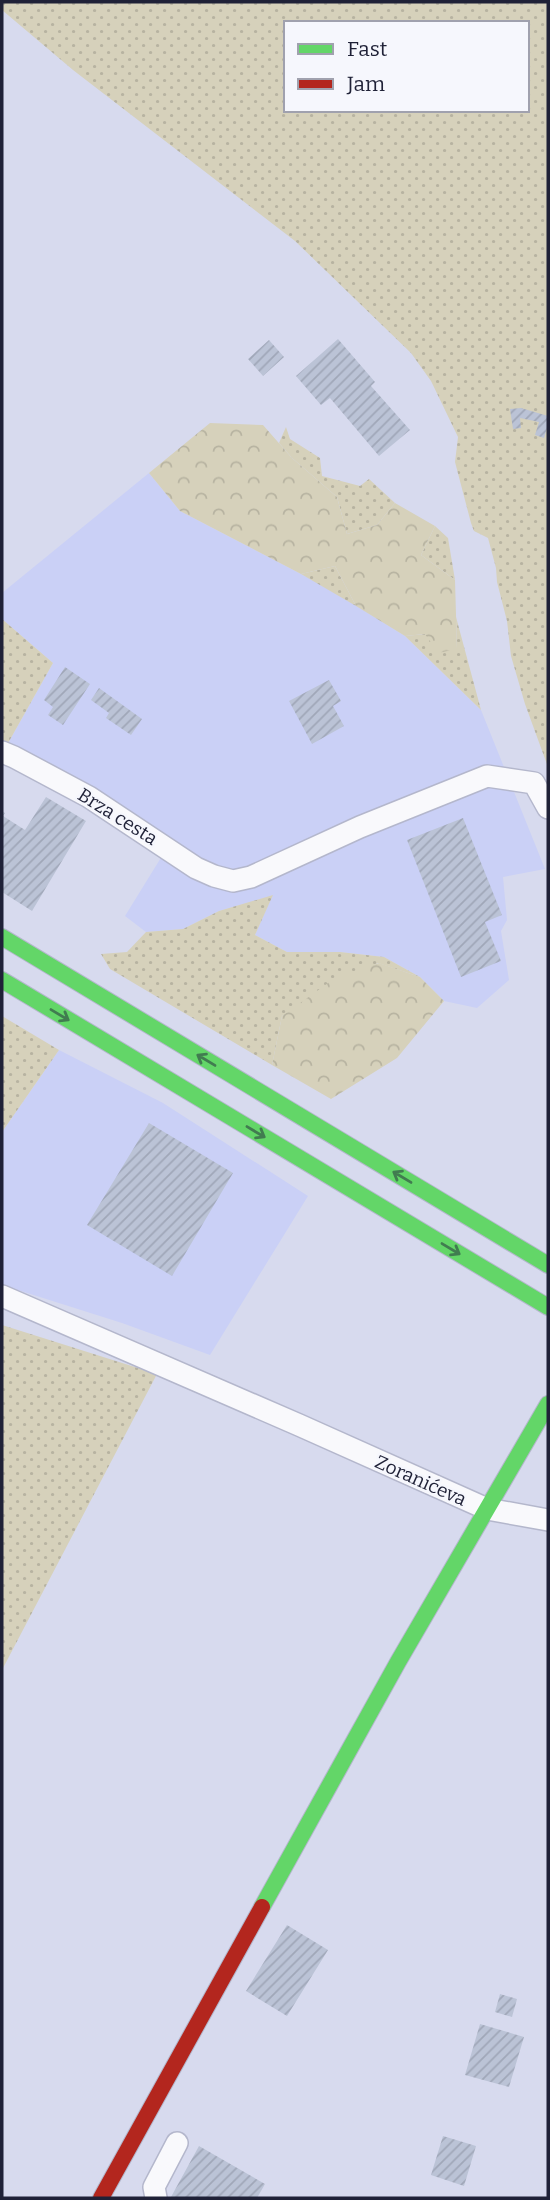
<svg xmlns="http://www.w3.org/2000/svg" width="550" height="2200" font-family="Bitter,serif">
  <defs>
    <pattern id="grass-dots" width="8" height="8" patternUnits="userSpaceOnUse" patternTransform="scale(1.75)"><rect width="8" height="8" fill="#d6d1bb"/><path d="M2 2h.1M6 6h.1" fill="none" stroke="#b7b3a1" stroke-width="1.8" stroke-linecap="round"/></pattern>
    <pattern id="forest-crowns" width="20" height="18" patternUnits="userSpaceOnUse" patternTransform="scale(1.75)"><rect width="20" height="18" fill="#d6d1bb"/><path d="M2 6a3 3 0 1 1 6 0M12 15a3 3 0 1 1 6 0" fill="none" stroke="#b7b3a1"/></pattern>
    <pattern id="building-hatch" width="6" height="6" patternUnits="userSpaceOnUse" patternTransform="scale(1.75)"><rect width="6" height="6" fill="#bbc3d6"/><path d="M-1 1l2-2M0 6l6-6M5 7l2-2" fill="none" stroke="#a0a7b8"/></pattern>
  </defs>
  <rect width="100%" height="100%" fill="#d7daee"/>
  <path fill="#cad0f6" d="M 149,473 L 180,511 L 326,587 L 405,636 L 481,710 L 545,869 L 503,877 L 507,920 L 501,931 L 509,980 L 477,1008 L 444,1001 L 420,977 L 384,957 L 340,952 L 287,952 L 255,935 L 272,896 L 219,911 L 183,929 L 146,932 L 125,916 L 162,856 L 2,754 L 53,663 L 2,619 L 2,593 Z
    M 59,1050 L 163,1103 L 308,1196 L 210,1355 L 122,1323 L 2,1285 L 2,1132 Z"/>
  <path fill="url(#grass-dots)" fill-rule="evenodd" d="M 2,2 L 548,2 L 548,767 L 525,704 L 511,656 L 507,621 L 497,582 L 496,568 L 488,538 L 474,531 L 471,523 L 455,462 L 458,437 L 431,381 L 411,353 L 295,241 L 73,70 L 2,10 ZM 286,23 L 527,23 L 527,110 L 286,110 Z
    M 286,427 L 290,439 L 320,458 L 322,476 L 360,486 L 369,479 L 395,503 L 377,525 L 347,534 L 337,497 L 292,458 L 279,443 Z
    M 435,526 L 448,538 L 455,580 L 421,555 Z
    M 335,566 L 356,606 L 301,574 Z
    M 456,617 L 481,710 L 405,636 L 425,634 L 457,649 Z
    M 2,619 L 53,663 L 7,745 L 2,743 Z
    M 273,895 L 255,935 L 287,952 L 340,952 L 384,957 L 420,977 L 378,963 L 282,1016 L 272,1065 L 110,969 L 101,954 L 127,952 L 146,932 L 183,929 L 219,911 Z
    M 2,1016 L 59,1050 L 2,1132 Z
    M 2,1325 L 157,1374 L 2,1670 Z"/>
  <path fill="url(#forest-crowns)" d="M 210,423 L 263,425 L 292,458 L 337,497 L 347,534 L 377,525 L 395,503 L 435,526 L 421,555 L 455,580 L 457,649 L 438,653 L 425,634 L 405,636 L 356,606 L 335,566 L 301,574 L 180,511 L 149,473 Z
    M 379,963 L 420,977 L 444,1001 L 397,1058 L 331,1099 L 272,1065 L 282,1016 L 335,978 Z"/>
  <path fill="url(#building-hatch)" d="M 338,339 L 375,382 L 371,386 L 410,430 L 379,456 L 330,398 L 321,405 L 296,376 Z
    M 269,340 L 284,357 L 263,376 L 248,359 Z
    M 521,408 L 548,416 L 548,425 L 544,438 L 535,435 L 539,422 L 520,418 L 521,428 L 513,429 L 510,409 Z
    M 65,667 L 90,684 L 63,725 L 48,715 L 53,707 L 44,700 Z
    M 329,680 L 341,701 L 333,706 L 344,726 L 312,744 L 289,701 Z
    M 99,688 L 142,719 L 131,735 L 106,718 L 109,713 L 91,700 Z
    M 46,797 L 86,821 L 32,911 L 2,892 L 2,811 L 5,813 L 3,816 L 25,830 Z
    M 463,818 L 502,915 L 485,922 L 501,961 L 461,977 L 407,840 Z
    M 149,1123 L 233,1173 L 172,1276 L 87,1225 Z
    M 287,1925 L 328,1950 L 287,2016 L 246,1991 Z
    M 500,1994 L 517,1999 L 512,2017 L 495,2012 Z
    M 480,2024 L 524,2037 L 509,2087 L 465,2075 Z
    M 443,2136 L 476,2146 L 464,2186 L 431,2175 Z
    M 199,2146 L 265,2184 L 257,2198 L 171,2197 Z"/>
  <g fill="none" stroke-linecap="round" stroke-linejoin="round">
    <g stroke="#b4b7cc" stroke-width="24">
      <path id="street" d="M 2,752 L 14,757 L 89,797 L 196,868 L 214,876 L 233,881 L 251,877 L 360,827 L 487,776 L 534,783 L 548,808
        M 2,1296 L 299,1425 L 487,1509 L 548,1520
        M 156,2198 L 154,2187 L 177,2143"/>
    </g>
    <g stroke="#b4b7cc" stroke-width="18">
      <path id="fast" d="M 2,937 L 548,1265
        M 2,980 L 548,1307
        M 262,1907 L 398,1662 L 548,1404"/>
    </g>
    <g stroke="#b4b7cc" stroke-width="18">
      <path id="jam" d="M 101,2198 L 262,1907"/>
    </g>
    <use href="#street" stroke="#f9f9fc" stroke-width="21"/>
    <use href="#fast" stroke="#63d668" stroke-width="16"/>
    <use href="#jam" stroke="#b3261e" stroke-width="16"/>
  </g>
  <defs><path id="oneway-shaft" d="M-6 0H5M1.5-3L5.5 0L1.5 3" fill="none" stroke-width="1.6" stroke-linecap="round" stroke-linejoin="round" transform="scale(1.75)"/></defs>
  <g stroke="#417c50">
    <use href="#oneway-shaft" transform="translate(60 1015) rotate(31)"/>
    <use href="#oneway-shaft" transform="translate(206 1060) rotate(-149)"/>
    <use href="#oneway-shaft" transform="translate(256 1132) rotate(31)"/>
    <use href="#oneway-shaft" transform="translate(402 1177) rotate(-149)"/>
    <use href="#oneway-shaft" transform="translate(451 1249) rotate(31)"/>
  </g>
  <g text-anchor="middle" stroke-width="5" stroke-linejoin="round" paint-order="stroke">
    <g font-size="19" fill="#1f2137" stroke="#f6f7fd">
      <text transform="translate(118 816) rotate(32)" y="7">Brza cesta</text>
      <text transform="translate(421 1480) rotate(24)" y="7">Zoranićeva</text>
    </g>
  </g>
  <rect width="550" height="2200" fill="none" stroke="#1f2137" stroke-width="7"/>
  <rect x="284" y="21" width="245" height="91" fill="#f6f7fd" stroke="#a0a1ae" stroke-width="2"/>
  <rect x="298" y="44" width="35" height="10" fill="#63d668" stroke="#a0a1ae" stroke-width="2"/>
  <text x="347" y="56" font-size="21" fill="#1f2137">Fast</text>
  <rect x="298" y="79" width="35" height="10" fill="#b3261e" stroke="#a0a1ae" stroke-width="2"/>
  <text x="347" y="91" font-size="21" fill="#1f2137">Jam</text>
</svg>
